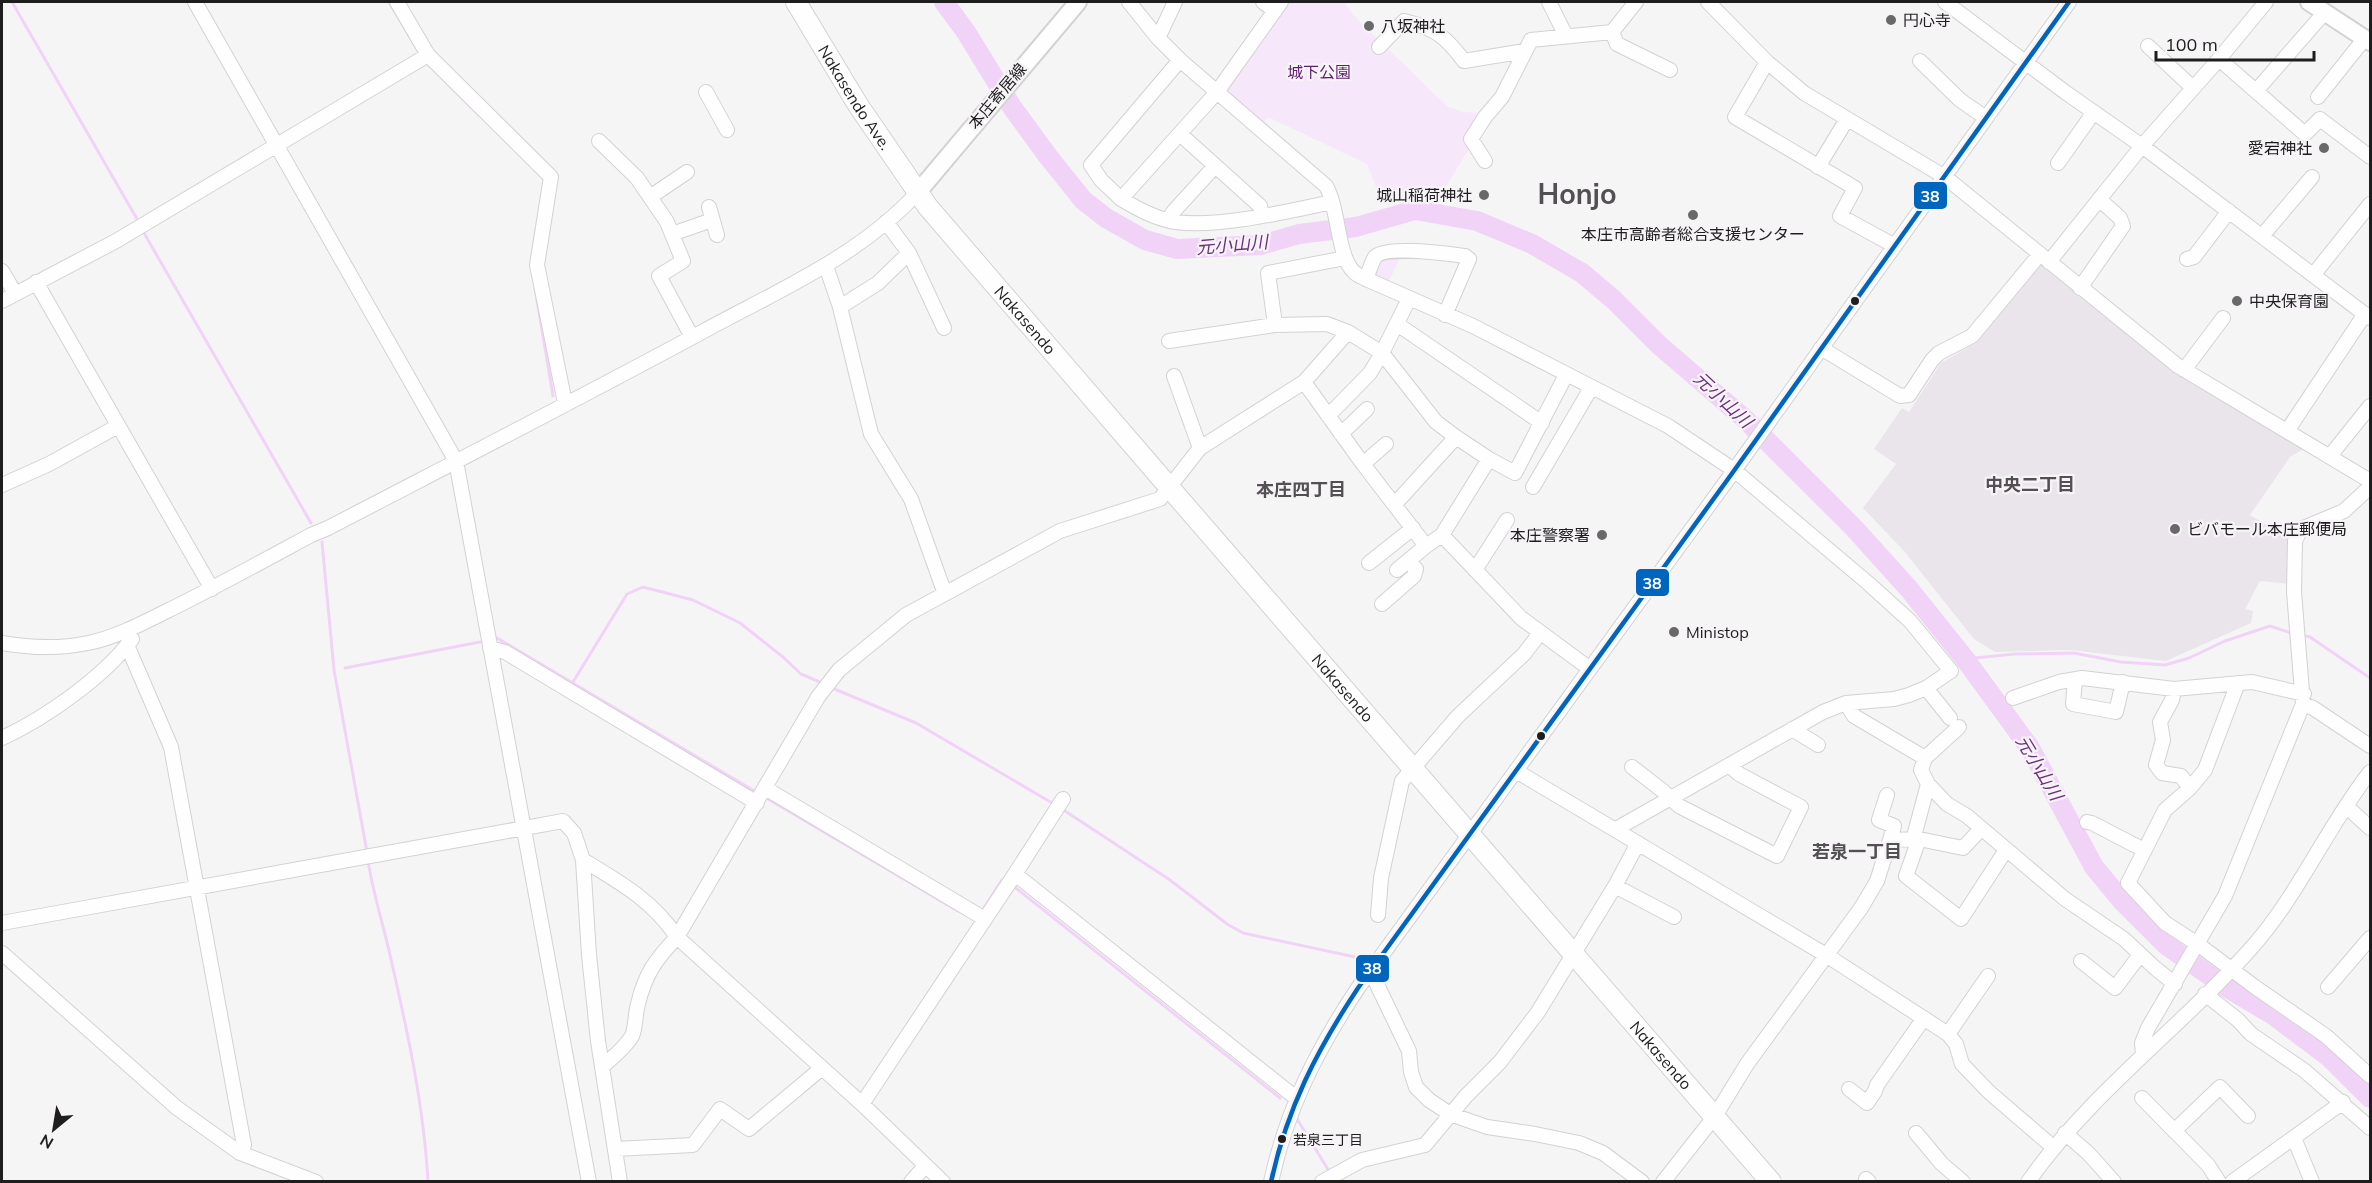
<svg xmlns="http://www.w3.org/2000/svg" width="2372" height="1183" font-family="Mulish,'Noto Sans JP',sans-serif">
  <rect width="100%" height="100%" fill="#f6f5f6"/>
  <path fill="#e9e5ea" d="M 2045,264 L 2305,448 L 2290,457 L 2250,515 L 2293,541 L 2290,584 L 2260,581 L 2245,609 L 2253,611 L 2251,623 L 2166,661 L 2070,650 L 1995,652 L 1974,639 L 1904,551 L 1863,508 L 1896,464 L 1874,449 L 1902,408 L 1909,412 L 1941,363 L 1977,342 L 2041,265 Z"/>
  <path fill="#f7e7fb" d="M 1289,2 L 1347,2 L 1346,5 L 1355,17 L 1448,107 L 1464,112 L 1483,113 L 1476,137 L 1438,200 L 1381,200 L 1367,164 L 1268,117 L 1261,125 L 1227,94 L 1225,90 Z
    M 1402,254 L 1387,285 L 1373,279 L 1378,259 Z"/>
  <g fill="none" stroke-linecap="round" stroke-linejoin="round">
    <path stroke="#f2d3f8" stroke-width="3" d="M 12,2 L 137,219
      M 389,2 L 420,54
      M 426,62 L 479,115
      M 144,233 L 311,523
      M 531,264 L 536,229
      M 535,288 L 553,396
      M 322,542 L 334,670 L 367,852
      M 2301,635 L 2310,637 L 2370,678
      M 497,638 L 756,792
      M 1965,659 L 2015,654 L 2074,653 L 2121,662 L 2165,665 L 2189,658 L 2225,641 L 2270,626 L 2294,634
      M 345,668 L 480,642
      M 573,682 L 627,594 L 643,587 L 693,600 L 740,623 L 783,657 L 801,674 L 822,683
      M 832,688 L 916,723 L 1054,804
      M 768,799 L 958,911
      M 1062,809 L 1170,880 L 1227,924 L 1243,933 L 1360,958
      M 368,861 C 373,893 383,924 390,955 C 407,1029 424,1106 428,1182
      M 1012,885 L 1280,1098
      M 982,911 L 1002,880
      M 1297,1119 L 1329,1171"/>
    <path stroke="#f2d3f8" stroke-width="20" d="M 944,2 L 966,32 L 1012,107 L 1047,155 L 1083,200 L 1106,218 L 1145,240 L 1177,249 L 1261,245 L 1299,234 L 1356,227 L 1415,210 L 1477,221 L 1532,244 L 1582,273 L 1614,300 L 1659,345 L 1745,419 L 1854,528 L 1909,589 L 1965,659 L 2030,748 L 2094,867 L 2123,902 L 2166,945 L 2229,989 L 2273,1015 L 2329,1057 L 2370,1098"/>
    <g stroke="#d3d2d3" stroke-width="16">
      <path id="minor" d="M 195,2 L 456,461 L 589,1182
        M 397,2 L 428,55 L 551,177 L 537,265 L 565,403
        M 1129,2 L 1158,38 L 1180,60 L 1326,186 C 1339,208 1337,256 1354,272 C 1357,275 1362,277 1366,279 L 1473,326 L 1668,426 L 1734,470 L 1868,583 L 1910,621 L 1951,671 L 1926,688 L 1909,695 L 1894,699 L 1846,703 L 1823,712 L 1616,829
        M 1263,2 L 1275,11
        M 1281,2 L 1217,92 L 1121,199 C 1138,209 1156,219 1176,222 C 1219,228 1289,211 1332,202
        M 1549,2 L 1566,36
        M 1708,2 L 1767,62 L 1804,93 L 1945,177 L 2178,366 L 2370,481
        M 1945,2 L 2065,92 L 2142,146 L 2370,318
        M 1612,32 L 1617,44 L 1670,70
        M 1158,38 L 1175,2
        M 2148,46 L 2193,88
        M 1379,47 L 1404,21 C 1435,28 1445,36 1464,61 L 1525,51
        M 2219,59 L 2305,134 L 2320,119 L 2370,157
        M 1920,61 L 1960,100 L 1986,118
        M 1767,62 L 1735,117 L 1855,188 L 1840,216 L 1895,246
        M 2256,91 L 2325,12
        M 706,92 L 727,130
        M 2318,97 L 2365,38
        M 1180,134 L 1260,206 L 1262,215
        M 599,141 L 637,178 L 667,222 L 683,261 L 659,276 L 692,337
        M 1485,161 L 1471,139 L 1485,117 L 1502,97 L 1531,40 L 1612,32 L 1636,2
        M 2058,163 L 2094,112
        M 1818,167 L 1847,119
        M 650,197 L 687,172
        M 1121,199 L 1101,180 L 1091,165 L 1180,60
        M 709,207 L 717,235
        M 1168,220 L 1174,211 L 1215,166
        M 886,222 L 909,253 L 944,328
        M 672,234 L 712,220
        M 2262,236 L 2312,177
        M 1345,258 L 1268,273 L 1275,325 L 1327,324 L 1348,332
        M 2187,259 L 2194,257 L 2229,211
        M 2049,262 L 2142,146 L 2219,59 L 2266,2
        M 826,266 L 840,307 L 871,434 L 911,499 L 945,594
        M 2,271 L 15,293
        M 2314,274 L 2370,204
        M 1366,279 C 1369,273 1371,263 1375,257 C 1385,245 1449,254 1465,256 L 1469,259 L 1445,315
        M 36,282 L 212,589
        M 2080,288 L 2123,226 L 2120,218 L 2099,199
        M 2,301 L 116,241 L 428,55
        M 840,307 L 878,283 L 909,253
        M 1397,324 L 1542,423
        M 1169,341 L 1275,325
        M 1821,348 L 1900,396 L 1909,395 L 1932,360 L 1939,353 L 1972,336 L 2040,254
        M 2184,370 L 2223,318
        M 1174,376 L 1200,448
        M 1304,382 L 1363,464 L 1426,546 L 1442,535 L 1521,618 L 1590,669
        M 1328,416 L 1370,373 L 1382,353 L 1436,422 L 1456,437
        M 2287,431 L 2365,314
        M 1341,434 L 1367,409
        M 2330,456 L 2370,406
        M 1363,464 L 1386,444
        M 2,485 L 49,464 L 118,426
        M 1533,487 L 1591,388
        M 1395,504 L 1456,437 L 1489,459 L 1515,473 L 1566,375
        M 1442,535 L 1489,459
        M 1369,563 L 1413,528
        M 1397,570 L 1426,546
        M 1475,570 L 1507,520
        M 1382,604 L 1414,576 L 1416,569 L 1409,562
        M 2,643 C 31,648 59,649 88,643 C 114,638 141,624 165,612 C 214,588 263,561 311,535 L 328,528 C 453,463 578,399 702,332 C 777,291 860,256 918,192
        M 127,645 L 171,747 L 244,1145 L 240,1153
        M 490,648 L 505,652 L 757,803
        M 2075,679 L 2073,704 L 2116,712 L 2123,682
        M 2238,683 L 2205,770 L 2190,788 L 2165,810 L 2128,883 L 2165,923 L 2199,945 L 2255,987 L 2326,1036 L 2370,1076
        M 1926,688 L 1950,718
        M 2174,689 L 2172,700 L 2160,722 L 2163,740 L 2156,765 L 2162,773 L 2181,776 L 2190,788
        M 2013,698 L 2059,682 L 2082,678 L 2174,689 L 2252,682 L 2304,694
        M 1846,703 L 1854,716 L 1925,758 L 1921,770 L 1928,784 L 1947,804 L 1967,816 L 2065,899 L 2124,939 L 2155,968 L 2175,984
        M 2303,704 L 2313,708 L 2370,746
        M 1792,729 L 1818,745
        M 2,738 C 44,719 104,677 132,639
        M 1925,758 L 1959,727
        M 1632,767 L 1663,791 L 1679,806 L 1777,856 L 1801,807 L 1739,774 L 1729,765
        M 1516,771 L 1826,955 L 1948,1034 L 1956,1044 L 1962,1064 L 1989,1092 L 2053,1147
        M 765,788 L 985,919
        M 1887,795 L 1879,820 L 1894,826 L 1890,840
        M 2346,806 L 2370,828
        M 2087,822 L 2092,823 L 2144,850
        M 1981,829 L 1963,848 L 1919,839 L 1906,876 L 1961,919 L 2006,850
        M 1913,840 L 1928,784
        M 583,860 C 621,883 652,900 677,937 L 862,1104 L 943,1182
        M 1015,874 L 1296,1098
        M 1615,886 L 1674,917
        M 1378,915 L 1381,878 L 1402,781 L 1458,716 L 1524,654 L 1540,633
        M 2,923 L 563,821 L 574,833 L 583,860 L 589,955 L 598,1041 L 620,1182
        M 2,953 L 177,1108 L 240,1153 L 316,1182
        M 2081,961 L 2115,988 L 2140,955
        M 1371,972 L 1409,1051 L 1411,1072 L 1416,1087 L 1429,1100 L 1450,1114 L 1487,1127 L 1535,1134 L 1579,1143 L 1603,1153 L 1642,1182
        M 2328,987 L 2370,938
        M 2205,994 L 2238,1020 L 2251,1034 L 2305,1071 L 2370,1128
        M 1948,1034 L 1988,976
        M 2143,1055 L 2142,1043 L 2148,1028 L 2225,896 L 2303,704 L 2294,592 L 2295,541 L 2301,529 L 2344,511 L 2370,487
        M 603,1066 C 613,1057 625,1048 632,1036 C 636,1027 635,1014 638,1004 C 645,974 656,959 677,937 L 818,697 L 839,670 L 906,615 L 1060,531 L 1160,499 L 1200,448 L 1304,382 L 1348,332 L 1382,353 L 1409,299
        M 1849,1089 L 1867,1103 L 1875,1091 L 1877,1085 L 1924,1018
        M 2142,1098 L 2208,1165 L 2219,1182
        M 862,1104 L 1015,874 L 1063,799
        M 2174,1131 L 2220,1087 L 2248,1116
        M 1916,1133 L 1942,1164 L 1963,1182
        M 2065,1133 L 2089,1154 L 2114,1182
        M 2294,1138 L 2312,1182
        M 615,1149 L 693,1145 L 720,1109 L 749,1129 L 822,1068
        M 1866,1179 L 1869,1182
        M 911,1182 L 925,1166
        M 1271,1182 C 1287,1108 1317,1050 1358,988 L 1728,479 L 2069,2
        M 1322,1182 L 1362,1160 L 1425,1145 L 1466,1096 L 1500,1062 L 1538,1012 L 1615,886 L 1638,843
        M 1663,1182 L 1715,1116 L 1747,1064 L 1861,908 L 1877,881 L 1890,840 L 1919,839
        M 2028,1182 C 2091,1092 2182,1027 2254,945 C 2300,892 2327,827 2370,772
        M 2232,1182 L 2343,1102"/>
    </g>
    <g stroke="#d3d2d3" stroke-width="20">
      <path id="major" d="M 2309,2 L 2370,42
        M 918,192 L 1078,2"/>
    </g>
    <g stroke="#d3d2d3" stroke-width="22">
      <g id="highway">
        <path id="s1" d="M 796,2 L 858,105 L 928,207 L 1169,487 L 1771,1182"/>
      </g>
    </g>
    <use href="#minor" stroke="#fefefe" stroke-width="14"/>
    <use href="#major" stroke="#fefefe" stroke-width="16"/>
    <use href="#highway" stroke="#fefefe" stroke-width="20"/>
    <g stroke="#f7f4f7" stroke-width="9">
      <path id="bus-1" d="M 1271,1182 C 1287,1108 1317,1050 1358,988 L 1728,479 L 2069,2"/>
    </g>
    <use href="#bus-1" stroke="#0065bd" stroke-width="4.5"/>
  </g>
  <g fill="#6a696a" stroke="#f7f4f7" stroke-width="2">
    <circle cx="1891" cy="20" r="6"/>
    <circle cx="1369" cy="26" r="6"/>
    <circle cx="2324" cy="148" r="6"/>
    <circle cx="1484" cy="195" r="6"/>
    <circle cx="1693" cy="215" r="6"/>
    <circle cx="2237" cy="301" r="6"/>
    <circle cx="2175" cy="529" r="6"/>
    <circle cx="1602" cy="535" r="6"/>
    <circle cx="1674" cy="632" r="6"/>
  </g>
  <g fill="#1f1e1f" stroke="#f7f4f7" stroke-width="2">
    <circle cx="1855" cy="301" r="5"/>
    <circle cx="1541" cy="736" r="5"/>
    <circle cx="1282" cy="1139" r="5"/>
  </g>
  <g text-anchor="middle" stroke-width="4.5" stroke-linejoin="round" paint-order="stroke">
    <g font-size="14" fill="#1f1e1f" stroke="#f7f4f7" text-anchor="start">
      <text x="1293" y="1145">若泉三丁目</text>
    </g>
    <g font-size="16" fill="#1f1e1f" stroke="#f7f4f7" text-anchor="start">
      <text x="1903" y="26">円心寺</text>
      <text x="1381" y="32">八坂神社</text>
      <text x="2312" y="154" text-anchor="end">愛宕神社</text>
      <text x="1472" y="201" text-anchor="end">城山稲荷神社</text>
      <text x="1693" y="240" text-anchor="middle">本庄市高齢者総合支援センター</text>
      <text x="2249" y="307">中央保育園</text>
      <text x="2187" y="535">ビバモール本庄郵便局</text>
      <text x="1590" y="541" text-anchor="end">本庄警察署</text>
      <text x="1686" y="638">Ministop</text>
    </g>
    <g font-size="16" fill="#5e1e6b" stroke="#f7f4f7">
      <text x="1319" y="78">城下公園</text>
    </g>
    <g font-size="16" fill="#1f1e1f" stroke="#f7f4f7">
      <text transform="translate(997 96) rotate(-50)" y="6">本庄寄居線</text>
      <text dy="6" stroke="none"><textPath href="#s1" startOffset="112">Nakasendo Ave.</textPath></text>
      <text dy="6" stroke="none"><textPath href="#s1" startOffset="393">Nakasendo</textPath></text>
      <text dy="6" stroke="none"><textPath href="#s1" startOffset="879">Nakasendo</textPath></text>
      <text dy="6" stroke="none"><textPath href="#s1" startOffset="1365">Nakasendo</textPath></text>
    </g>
    <g font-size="18" font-style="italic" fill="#6f307d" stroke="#f7f4f7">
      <text transform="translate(1232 245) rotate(-5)" y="6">元小山川</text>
      <text transform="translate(1723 400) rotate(43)" y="6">元小山川</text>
      <text transform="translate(2039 768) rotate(59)" y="6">元小山川</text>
    </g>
    <g font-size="18" font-weight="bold" fill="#525053" stroke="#f7f4f7">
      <text x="2030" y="491">中央二丁目</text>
      <text x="1301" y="496">本庄四丁目</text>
      <text x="1857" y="858">若泉一丁目</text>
    </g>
    <g font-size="28" font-weight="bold" fill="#525053" stroke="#f7f4f7">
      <text x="1577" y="204">Honjo</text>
    </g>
  </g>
  <g stroke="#f7f4f7" stroke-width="2">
    <rect x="1913" y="181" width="35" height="29" rx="6" fill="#0065bd"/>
    <rect x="1635" y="568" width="35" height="29" rx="6" fill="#0065bd"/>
    <rect x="1355" y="954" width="35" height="29" rx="6" fill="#0065bd"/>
  </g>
  <g font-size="16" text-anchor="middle" font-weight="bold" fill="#fff">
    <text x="1930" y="202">38</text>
    <text x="1652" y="589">38</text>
    <text x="1372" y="974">38</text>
  </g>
  <rect width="2372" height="1183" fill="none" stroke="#1f1e1f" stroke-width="6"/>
  <g transform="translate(54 1129) rotate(210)" stroke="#f7f4f7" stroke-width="4.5" paint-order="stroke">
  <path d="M0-4.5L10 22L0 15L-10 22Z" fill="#1f1e1f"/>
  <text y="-9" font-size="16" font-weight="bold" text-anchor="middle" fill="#1f1e1f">N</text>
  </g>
  <path d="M2156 51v9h158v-9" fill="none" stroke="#1f1e1f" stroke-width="3"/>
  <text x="2165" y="51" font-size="18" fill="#1f1e1f" stroke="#f7f4f7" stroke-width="4.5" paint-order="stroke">100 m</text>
</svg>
